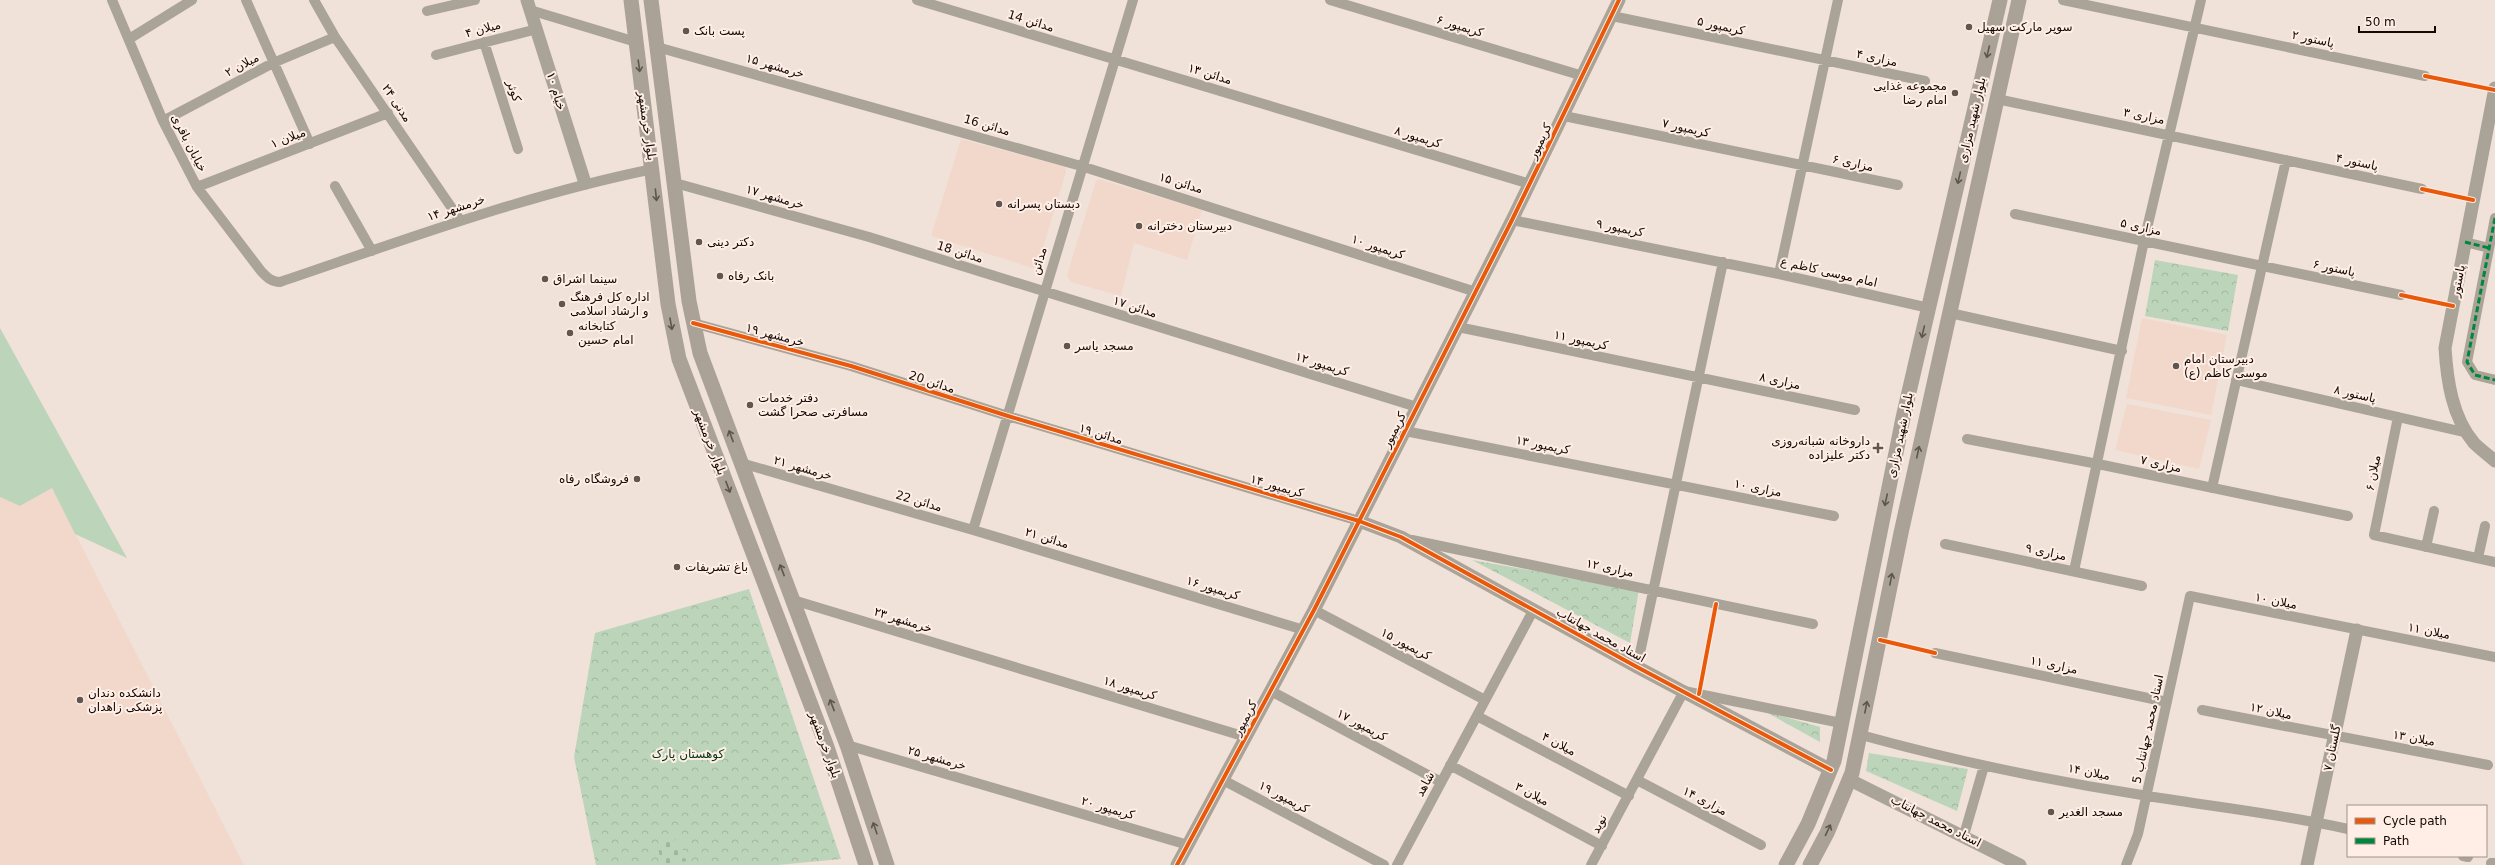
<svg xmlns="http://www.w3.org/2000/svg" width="2495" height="865" font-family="'DejaVu Sans',Cairo,sans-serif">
  <defs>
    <pattern id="forest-crowns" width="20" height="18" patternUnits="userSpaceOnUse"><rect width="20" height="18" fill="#bcd5ba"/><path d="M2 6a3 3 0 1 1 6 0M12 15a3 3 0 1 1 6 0" fill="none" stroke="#a1b69e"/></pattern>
    <pattern id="cemetery-stones" width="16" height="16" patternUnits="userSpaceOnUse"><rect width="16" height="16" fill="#bcd5ba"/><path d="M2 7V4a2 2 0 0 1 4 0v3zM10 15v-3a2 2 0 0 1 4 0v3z" fill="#a1b69e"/></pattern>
  </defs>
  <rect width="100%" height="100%" fill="#f0e1d9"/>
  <path fill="#f2d8cb" d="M 961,139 L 1065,167 L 1066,172 L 1038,264 L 1033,268 L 931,236 Z
    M 1099,179 L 1202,210 L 1187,260 L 1134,243 L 1121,296 L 1071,282 L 1067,275 L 1096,181 Z
    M 2142,318 L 2227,335 L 2211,415 L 2126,398 Z
    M 2127,404 L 2211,420 L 2199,469 L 2115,450 Z
    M 52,488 L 244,865 L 0,865 L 0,497 L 20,506 Z"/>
  <path fill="url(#forest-crowns)" d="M 2155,260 L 2238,275 L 2228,331 L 2145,316 Z
    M 1472,560 L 1639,589 L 1630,643 Z
    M 749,589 L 841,859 L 778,865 L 596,865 L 574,757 L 595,633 Z
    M 1764,711 L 1820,727 L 1820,742 Z
    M 1869,753 L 1968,769 L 1957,811 L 1866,771 Z"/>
  <path fill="url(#cemetery-stones)" d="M 679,839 L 687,861 L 662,865 L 657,844 Z"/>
  <path fill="#bcd5ba" d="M 0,328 L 127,558 L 75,534 L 52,488 L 20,506 L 0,497 Z"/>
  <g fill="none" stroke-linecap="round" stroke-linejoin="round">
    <path stroke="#aaa398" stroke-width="10" d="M 112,0 L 163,121 L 197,187 L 261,271 C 267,277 271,282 280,282 C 404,240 525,195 653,169
      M 246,0 L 310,144
      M 314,0 L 335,37 L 460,220
      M 917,0 L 1530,184
      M 1330,0 L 1583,76
      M 2063,0 L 2425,76
      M 530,10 L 636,42
      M 427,11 L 475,0
      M 1612,16 L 1925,81
      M 129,39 L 192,0
      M 484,42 L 518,149
      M 657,47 L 1081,166 L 1476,292
      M 436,55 L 537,29
      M 1997,99 L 2422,189
      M 1564,116 L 1898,185
      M 163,121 L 273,63 L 335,37
      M 675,183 L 869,237 L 1417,407
      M 335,186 L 372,251
      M 197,187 L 388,113
      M 2015,214 L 2401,295
      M 2495,218 L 2467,362 L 2475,375 L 2495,380
      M 1512,220 L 1779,274 L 1929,308
      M 2465,242 L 2489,248
      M 1779,274 L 1838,0
      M 1950,313 L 2122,351
      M 693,323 L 851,366 L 1008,416 L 1359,521
      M 1458,327 L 1855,410
      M 2236,380 L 2468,433
      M 2398,417 L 2374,535 L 2495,562
      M 1405,431 L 1834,516
      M 1967,439 L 2098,464 L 2348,516
      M 741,463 L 973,530 L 1304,630
      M 2212,488 L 2286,160
      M 973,530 L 1133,0
      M 1412,540 L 1813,624
      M 1945,544 L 2142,586
      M 2426,547 L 2434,511
      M 2478,558 L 2485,526
      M 2074,571 L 2144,241 L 2201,0
      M 793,600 L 1246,737
      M 1314,610 L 1485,700
      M 1935,653 L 2167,702
      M 1637,667 L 1723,262
      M 1271,691 L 1441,782
      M 2202,710 L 2488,765
      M 1477,716 L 1629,796
      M 1861,735 C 1955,761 2051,781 2148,796 C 2215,807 2282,814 2348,829
      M 847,745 L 1188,845
      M 1450,765 L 1602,846
      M 1223,780 L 1384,865
      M 1637,780 L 1761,845
      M 1964,835 L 1984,766
      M 2463,856 L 2468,857
      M 2491,863 L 2495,863
      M 1397,865 L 1534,609
      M 1591,865 L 1684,691 L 1841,723
      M 2126,865 L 2138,834 L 2190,596 L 2495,657"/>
    <path stroke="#aaa398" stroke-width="13" d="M 527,0 L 585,183
      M 2495,88 L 2445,348 C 2447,380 2452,417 2474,443 C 2480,449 2488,455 2495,461
      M 1359,521 L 1401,537 L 1637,667 L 1831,770
      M 1850,780 L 2020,865
      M 1177,865 L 1314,610 L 1512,220 L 1619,0
      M 2307,865 L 2357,630"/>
    <path stroke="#aaa197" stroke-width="15" d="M 631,0 L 668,304 L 679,359 L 827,747 L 866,865
      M 651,0 L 689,301 L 700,353 L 847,745 L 887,865
      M 1786,865 L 1808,824 L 1834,761 L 1903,418 L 2000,0
      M 1810,865 L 1827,833 L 1852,773 L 1901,533 L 2019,0"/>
    <path stroke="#00873e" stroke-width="3" stroke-dasharray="6 3" stroke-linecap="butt" d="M 2495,218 L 2467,362 L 2475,375 L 2495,380
      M 2465,242 L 2489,248"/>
    <g stroke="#ffeee5" stroke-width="6">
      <path id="cycleway" d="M 2425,76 L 2495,90
        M 2422,189 L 2473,200
        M 2401,295 L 2453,306
        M 693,323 L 851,366 L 1008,416 L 1359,521 L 1401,537 L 1637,667 L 1831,770
        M 1880,640 L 1935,653
        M 1699,694 L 1716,604
        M 1177,865 L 1314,610 L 1512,220 L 1619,0"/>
    </g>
    <use href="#cycleway" stroke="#e8590c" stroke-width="4"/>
  </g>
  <defs><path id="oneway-shaft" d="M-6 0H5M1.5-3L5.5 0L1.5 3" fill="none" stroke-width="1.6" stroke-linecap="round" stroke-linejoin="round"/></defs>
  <g stroke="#5e554e">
    <use href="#oneway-shaft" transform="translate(1988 52) rotate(103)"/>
    <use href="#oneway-shaft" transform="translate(639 66) rotate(82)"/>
    <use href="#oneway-shaft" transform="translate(1959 178) rotate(103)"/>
    <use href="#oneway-shaft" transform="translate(656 195) rotate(84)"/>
    <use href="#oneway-shaft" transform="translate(671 324) rotate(80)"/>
    <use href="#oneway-shaft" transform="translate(1923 332) rotate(103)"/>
    <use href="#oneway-shaft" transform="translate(731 436) rotate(-111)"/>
    <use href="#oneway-shaft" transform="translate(1918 452) rotate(-78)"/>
    <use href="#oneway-shaft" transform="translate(728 487) rotate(69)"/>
    <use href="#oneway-shaft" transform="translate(1886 500) rotate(102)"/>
    <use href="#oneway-shaft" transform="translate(782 570) rotate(-111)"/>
    <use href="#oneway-shaft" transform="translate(1891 579) rotate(-79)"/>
    <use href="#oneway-shaft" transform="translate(832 705) rotate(-111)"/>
    <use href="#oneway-shaft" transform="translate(1866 707) rotate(-79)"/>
    <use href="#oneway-shaft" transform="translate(875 828) rotate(-109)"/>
    <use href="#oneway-shaft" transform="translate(1828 830) rotate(-65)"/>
  </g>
  <g fill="#60554f" stroke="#ffeee5" stroke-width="1.5">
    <circle cx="1969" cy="27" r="4"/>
    <circle cx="686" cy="31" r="4"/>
    <circle cx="1955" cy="93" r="4"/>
    <circle cx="999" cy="204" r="4"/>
    <circle cx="1139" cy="226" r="4"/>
    <circle cx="699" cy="242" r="4"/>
    <circle cx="720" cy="276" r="4"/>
    <circle cx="545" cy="279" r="4"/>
    <circle cx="562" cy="304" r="4"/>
    <circle cx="570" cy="333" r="4"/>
    <circle cx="1067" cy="346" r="4"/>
    <circle cx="2176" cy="366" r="4"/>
    <circle cx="750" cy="405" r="4"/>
    <path d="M1876 442h4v4h4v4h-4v4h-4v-4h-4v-4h4z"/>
    <circle cx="637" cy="479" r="4"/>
    <circle cx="677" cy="567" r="4"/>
    <circle cx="80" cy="700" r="4"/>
    <circle cx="2051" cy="812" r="4"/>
  </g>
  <g text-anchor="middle" stroke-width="4" stroke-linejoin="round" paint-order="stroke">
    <g font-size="12" fill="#120905" stroke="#ffeee5">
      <text transform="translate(1031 21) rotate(17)" y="4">مدائن 14</text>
      <text transform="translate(1460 26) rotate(17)" y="4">کریمپور ۶</text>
      <text transform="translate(1721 26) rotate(12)" y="4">کریمپور ۵</text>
      <text transform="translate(483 29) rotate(-15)" y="4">میلان ۴</text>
      <text transform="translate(2313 39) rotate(12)" y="4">پاستور ۲</text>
      <text transform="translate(1877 58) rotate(12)" y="4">مزاری ۴</text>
      <text transform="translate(242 65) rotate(-28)" y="4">میلان ۲</text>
      <text transform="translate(775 66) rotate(16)" y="4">خرمشهر ۱۵</text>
      <text transform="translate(1210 74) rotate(17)" y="4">مدائن ۱۳</text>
      <text transform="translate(514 91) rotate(72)" y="4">کوثر</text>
      <text transform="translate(556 91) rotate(73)" y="4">خیام ۱۰</text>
      <text transform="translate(397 103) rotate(56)" y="4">مدنی ۲۴</text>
      <text transform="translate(2144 116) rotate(11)" y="4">مزاری ۳</text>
      <text transform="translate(1972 120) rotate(-77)" y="4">بلوار شهید مزاری</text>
      <text transform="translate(987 125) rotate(16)" y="4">مدائن 16</text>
      <text transform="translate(647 126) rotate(82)" y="4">بلوار خرمشهر</text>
      <text transform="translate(1686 128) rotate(12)" y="4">کریمپور ۷</text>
      <text transform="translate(1418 137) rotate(17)" y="4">کریمپور ۸</text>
      <text transform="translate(288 138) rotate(-21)" y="4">میلان ۱</text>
      <text transform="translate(1540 141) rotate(-64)" y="4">کریمپور</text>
      <text transform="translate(189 143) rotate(63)" y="4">خیابان باقری</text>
      <text transform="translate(2357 162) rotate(12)" y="4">پاستور ۴</text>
      <text transform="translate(1853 163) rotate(12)" y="4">مزاری ۶</text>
      <text transform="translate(1181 183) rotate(17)" y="4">مدائن ۱۵</text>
      <text transform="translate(775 197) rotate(16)" y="4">خرمشهر ۱۷</text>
      <text transform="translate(456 208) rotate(-18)" y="4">خرمشهر ۱۴</text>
      <text transform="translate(2141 227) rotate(12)" y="4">مزاری ۵</text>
      <text transform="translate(1620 228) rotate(11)" y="4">کریمپور ۹</text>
      <text transform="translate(1378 247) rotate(18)" y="4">کریمپور ۱۰</text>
      <text transform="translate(960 252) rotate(17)" y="4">مدائن 18</text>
      <text transform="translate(1039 261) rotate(-73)" y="4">مدائن</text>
      <text transform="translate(2334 268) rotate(12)" y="4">پاستور ۶</text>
      <text transform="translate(1829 272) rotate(13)" y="4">امام موسی کاظم ع</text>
      <text transform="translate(2458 281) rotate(-79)" y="4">پاستور</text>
      <text transform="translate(1135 307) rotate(18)" y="4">مدائن ۱۷</text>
      <text transform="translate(775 335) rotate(15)" y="4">خرمشهر ۱۹</text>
      <text transform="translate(1581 340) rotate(12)" y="4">کریمپور ۱۱</text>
      <text transform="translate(1322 364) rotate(17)" y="4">کریمپور ۱۲</text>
      <text transform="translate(1780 381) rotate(12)" y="4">مزاری ۸</text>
      <text transform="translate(932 382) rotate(18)" y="4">مدائن 20</text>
      <text transform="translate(2355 394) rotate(13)" y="4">پاستور ۸</text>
      <text transform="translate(1394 430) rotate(-63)" y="4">کریمپور</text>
      <text transform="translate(1101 434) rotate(17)" y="4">مدائن ۱۹</text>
      <text transform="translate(1900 435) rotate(-78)" y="4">بلوار شهید مزاری</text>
      <text transform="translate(710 442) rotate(69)" y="4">بلوار خرمشهر</text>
      <text transform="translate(1543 445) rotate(11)" y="4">کریمپور ۱۳</text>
      <text transform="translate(2161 464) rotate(12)" y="4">مزاری ۷</text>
      <text transform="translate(803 468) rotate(16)" y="4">خرمشهر ۲۱</text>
      <text transform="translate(2373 473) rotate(-79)" y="4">میلان ۶</text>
      <text transform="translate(1277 486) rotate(16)" y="4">کریمپور ۱۴</text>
      <text transform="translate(1758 488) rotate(11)" y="4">مزاری ۱۰</text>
      <text transform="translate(919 501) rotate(16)" y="4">مدائن 22</text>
      <text transform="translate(1047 538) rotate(17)" y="4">مدائن ۲۱</text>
      <text transform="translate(2046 552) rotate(12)" y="4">مزاری ۹</text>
      <text transform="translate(1610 568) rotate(12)" y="4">مزاری ۱۲</text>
      <text transform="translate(1213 588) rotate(17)" y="4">کریمپور ۱۶</text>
      <text transform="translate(2276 601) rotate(11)" y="4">میلان ۱۰</text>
      <text transform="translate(903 620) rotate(17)" y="4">خرمشهر ۲۳</text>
      <text transform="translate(2429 631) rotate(11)" y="4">میلان ۱۱</text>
      <text transform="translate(1601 635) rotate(29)" y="4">استاد محمد جهانتاب</text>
      <text transform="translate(1406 644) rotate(28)" y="4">کریمپور ۱۵</text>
      <text transform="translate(2054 665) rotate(12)" y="4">مزاری ۱۱</text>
      <text transform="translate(1130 688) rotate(17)" y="4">کریمپور ۱۸</text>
      <text transform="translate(2271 711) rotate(12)" y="4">میلان ۱۲</text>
      <text transform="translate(1245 718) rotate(-62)" y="4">کریمپور</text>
      <text transform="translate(1362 725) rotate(28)" y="4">کریمپور ۱۷</text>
      <text transform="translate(2148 729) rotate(-78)" y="4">استاد محمد جهانتاب 5</text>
      <text transform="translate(2414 738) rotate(10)" y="4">میلان ۱۳</text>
      <text transform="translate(1559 744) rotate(28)" y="4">میلان ۴</text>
      <text transform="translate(825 745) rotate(70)" y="4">بلوار خرمشهر</text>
      <text transform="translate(2332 748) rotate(-78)" y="4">گلستان ۷</text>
      <text transform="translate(937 758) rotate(16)" y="4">خرمشهر ۲۵</text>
      <text transform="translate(2089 772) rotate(11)" y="4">میلان ۱۴</text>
      <text transform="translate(1425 784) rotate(-62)" y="4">شاهد</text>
      <text transform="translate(1532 794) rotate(28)" y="4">میلان ۳</text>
      <text transform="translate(1284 797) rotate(28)" y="4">کریمپور ۱۹</text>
      <text transform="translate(1705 801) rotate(28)" y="4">مزاری ۱۴</text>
      <text transform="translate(1108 808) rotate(16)" y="4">کریمپور ۲۰</text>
      <text transform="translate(1936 821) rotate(27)" y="4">استاد محمد جهانتاب</text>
      <text transform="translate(1599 824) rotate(-62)" y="4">نوید</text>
    </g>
    <g font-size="12" fill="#120905" stroke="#ffeee5" text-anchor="start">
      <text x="1977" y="31">سوپر مارکت سهیل</text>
      <text x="694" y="35">پست بانک</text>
      <text x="1947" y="90" text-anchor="end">مجموعه غذایی<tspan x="1947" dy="14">امام رضا</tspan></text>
      <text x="1007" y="208">دبستان پسرانه</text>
      <text x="1147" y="230">دبیرستان دخترانه</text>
      <text x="707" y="246">دکتر دینی</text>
      <text x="728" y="280">بانک رفاه</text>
      <text x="553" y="283">سینما اشراق</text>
      <text x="570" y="301">اداره کل فرهنگ<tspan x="570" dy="14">و ارشاد اسلامی</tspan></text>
      <text x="578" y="330">کتابخانه<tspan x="578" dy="14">امام حسین</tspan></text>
      <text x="1075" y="350">مسجد یاسر</text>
      <text x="2184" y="363">دبیرستان امام<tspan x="2184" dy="14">موسی کاظم (ع)</tspan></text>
      <text x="758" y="402">دفتر خدمات<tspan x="758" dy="14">مسافرتی صحرا گشت</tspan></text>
      <text x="1870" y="445" text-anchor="end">داروخانه شبانه‌روزی<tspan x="1870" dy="14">دکتر علیزاده</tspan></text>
      <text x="629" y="483" text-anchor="end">فروشگاه رفاه</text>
      <text x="685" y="571">باغ تشریفات</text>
      <text x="88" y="697">دانشکده دندان<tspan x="88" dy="14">پزشکی زاهدان</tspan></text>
      <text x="2059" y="816">مسجد الغدیر</text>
    </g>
    <g font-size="12" fill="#003516" stroke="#ffeee5">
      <text x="688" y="758">کوهستان پارک</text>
    </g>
  </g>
  <rect x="2347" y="805" width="140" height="52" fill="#ffeee5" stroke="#a0928b"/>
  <rect x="2355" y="818" width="20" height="6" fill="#e8590c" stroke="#a0928b"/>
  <text x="2383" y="825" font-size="12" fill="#120905">Cycle path</text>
  <rect x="2355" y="838" width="20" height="6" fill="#00873e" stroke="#a0928b"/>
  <text x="2383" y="845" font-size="12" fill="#120905">Path</text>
  <path d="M2359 26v6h76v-6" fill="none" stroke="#120905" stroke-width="2"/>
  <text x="2365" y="26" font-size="12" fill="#120905" stroke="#ffeee5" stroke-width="3" paint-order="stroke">50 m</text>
</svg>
